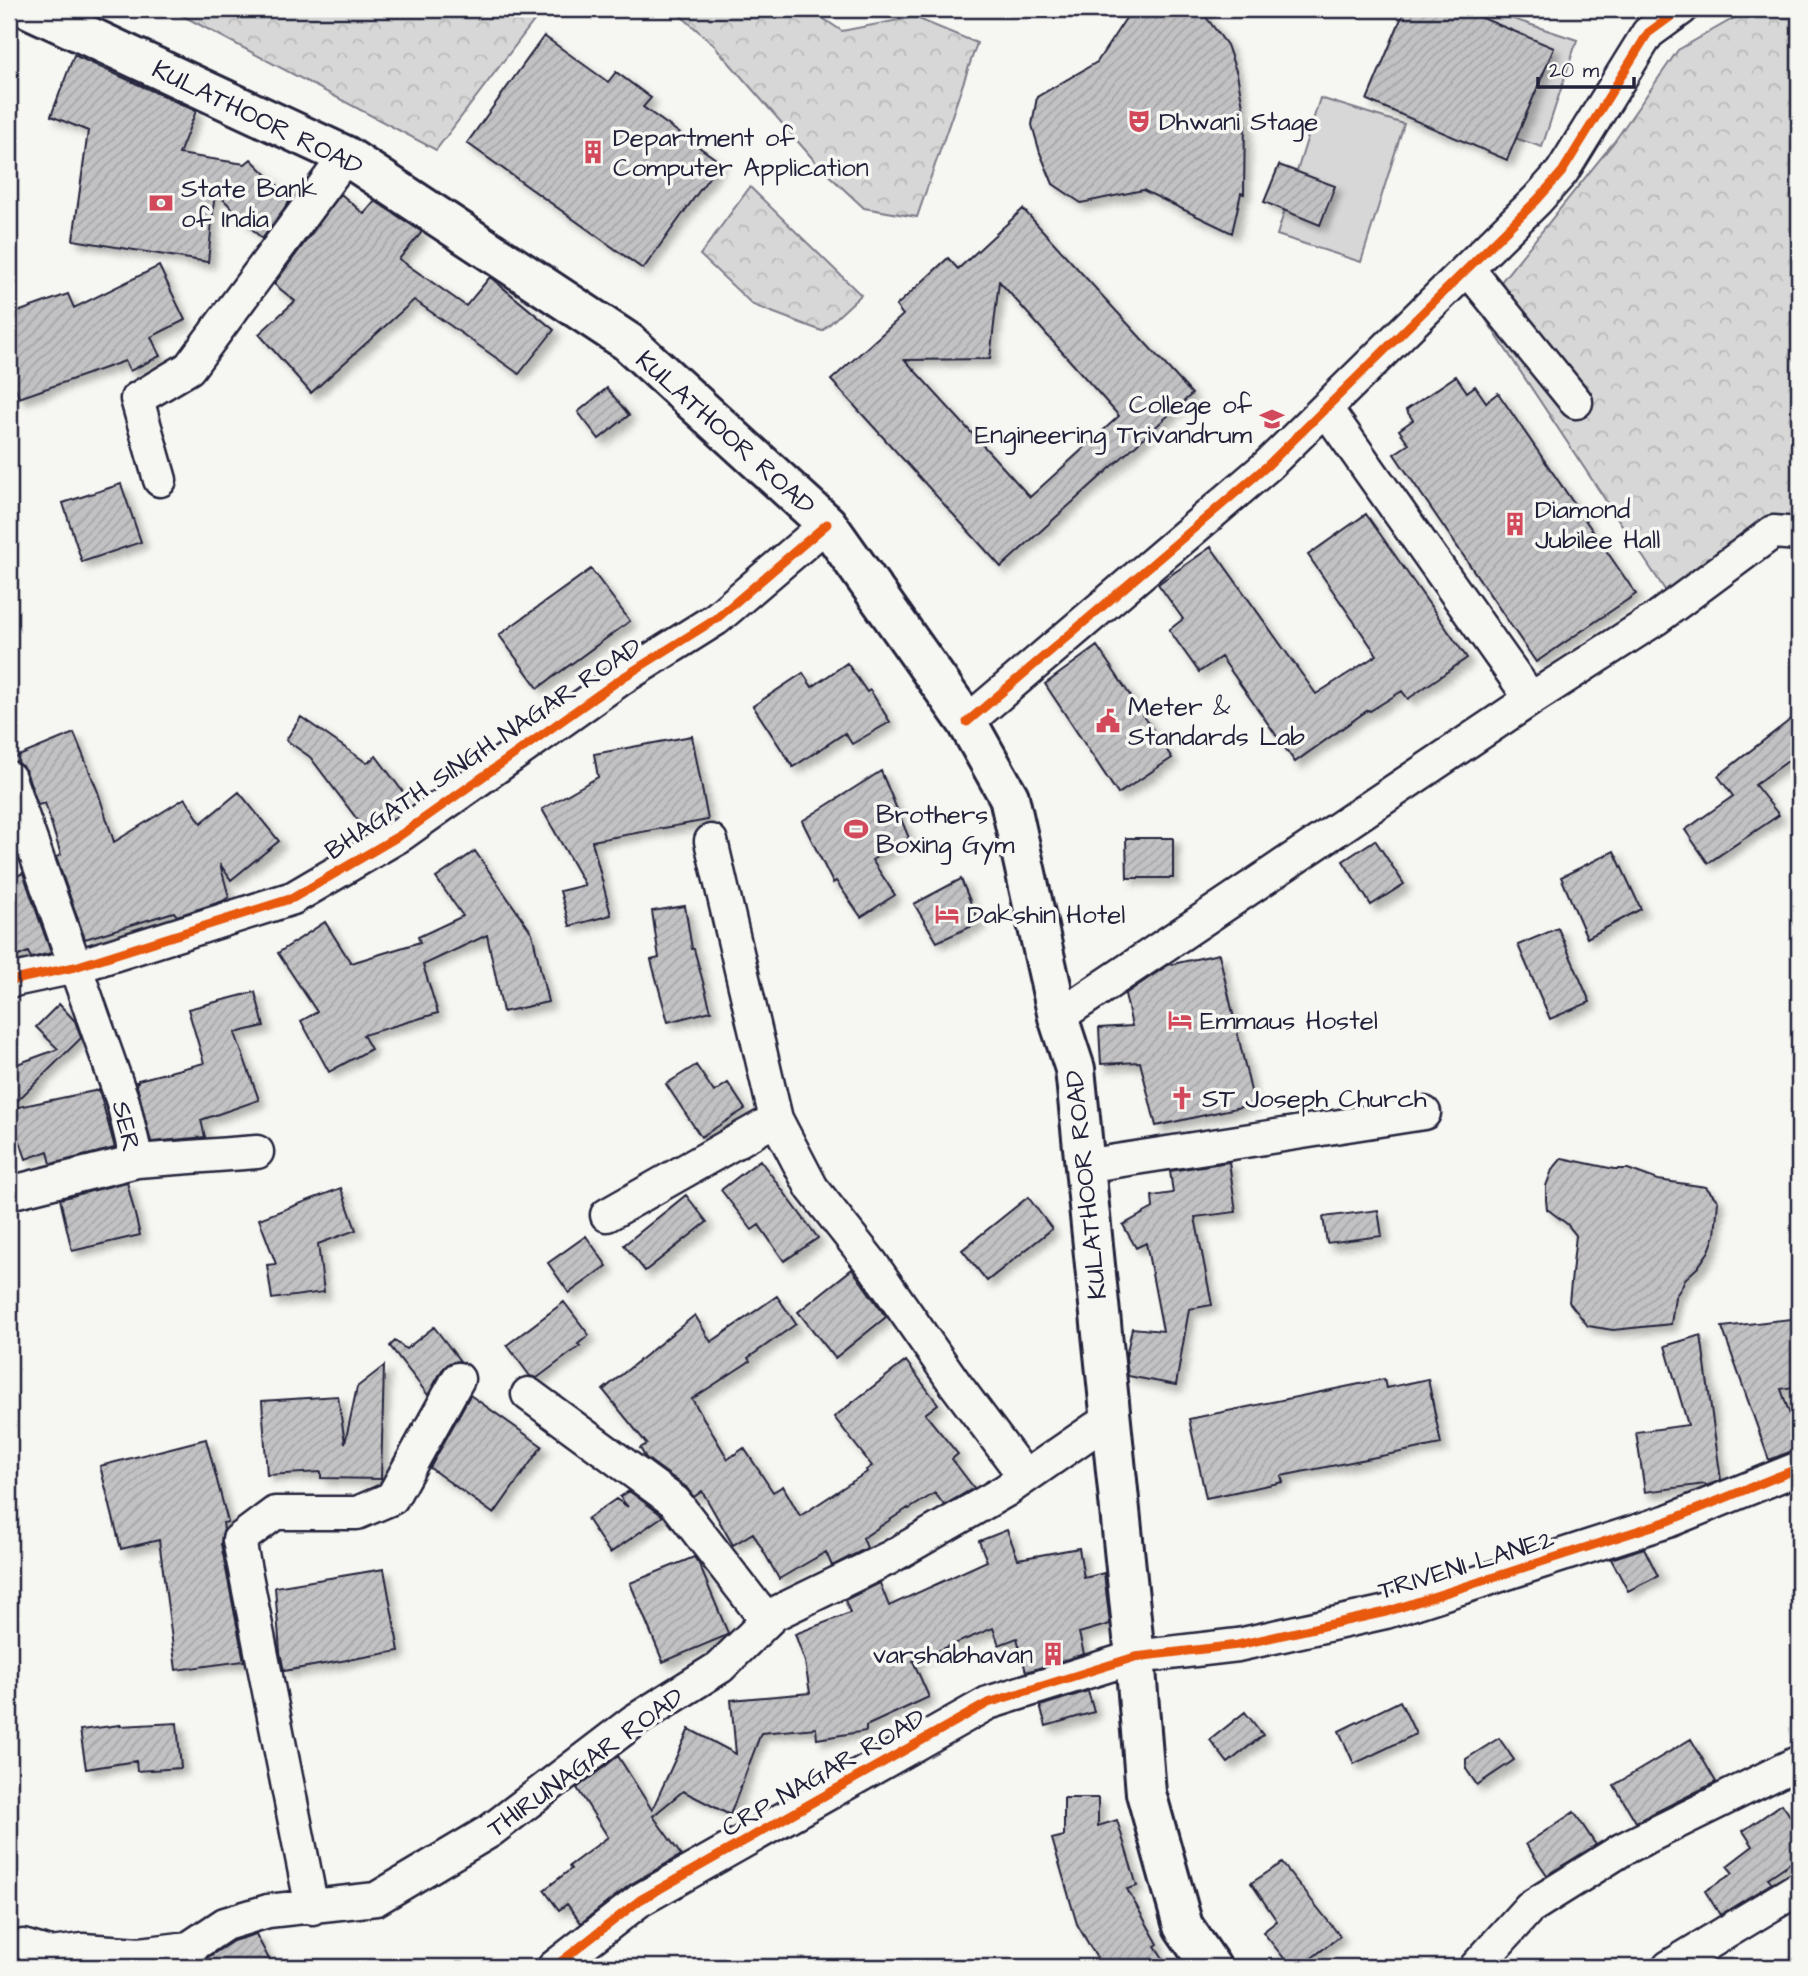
<svg xmlns="http://www.w3.org/2000/svg" width="1808" height="1976" font-family="'Architects Daughter',sans-serif">
  <defs>
    <pattern id="forest-crowns" width="20" height="18" patternUnits="userSpaceOnUse" patternTransform="scale(1.75)"><rect width="20" height="18" fill="#d7d7d7"/><path d="M2 6a3 3 0 1 1 6 0M12 15a3 3 0 1 1 6 0" fill="none" stroke="#b8b8b9"/></pattern>
    <pattern id="building-hatch" width="6" height="6" patternUnits="userSpaceOnUse" patternTransform="scale(1.75)"><rect width="6" height="6" fill="#c2c2c4"/><path d="M-1 1l2-2M0 6l6-6M5 7l2-2" fill="none" stroke="#a6a6a9"/></pattern>
    <filter id="shadow"><feDropShadow dx="6" dy="6" stdDeviation="3.5" flood-color="#0004"/></filter>
  </defs>
  <rect width="100%" height="100%" fill="#f6f6f2"/>
  <filter id="ink" filterUnits="userSpaceOnUse"><feTurbulence type="fractalNoise" baseFrequency=".0143" numOctaves="2"/><feDisplacementMap in="SourceGraphic" scale="14" xChannelSelector="R" yChannelSelector="G"/><feConvolveMatrix kernelMatrix="1 2 1 2 8 2 1 2 1" color-interpolation-filters="sRGB"/></filter>
  <g filter="url(#ink)">
    <path fill="#d7d7d7" stroke="#7c7c89" stroke-width="2" d="M 1428,9 L 1483,9 L 1577,40 L 1542,147 L 1399,100 Z
      M 1320,98 L 1404,124 L 1361,262 L 1277,235 Z"/>
    <path fill="url(#forest-crowns)" stroke="#7c7c89" stroke-width="2" d="M 170,9 L 543,9 L 436,150 Z
      M 673,9 L 809,9 L 842,31 L 914,17 L 977,43 L 917,217 L 864,208 L 820,167 L 712,43 Z
      M 1750,9 L 1799,9 L 1799,521 L 1671,599 L 1479,309 L 1614,142 L 1678,50 Z
      M 750,187 L 861,295 L 822,331 L 753,305 L 700,255 Z"/>
    <path fill="url(#building-hatch)" stroke="#22223b" stroke-width="2" fill-rule="evenodd" filter="url(#shadow)" d="M 1132,9 L 1200,9 L 1227,45 L 1237,74 L 1245,117 L 1244,194 L 1241,193 L 1232,233 L 1143,190 L 1081,203 L 1053,184 L 1040,153 L 1032,125 L 1037,97 L 1097,62 Z
      M 1405,9 L 1461,9 L 1554,48 L 1507,160 L 1367,100 Z
      M 544,36 L 608,82 L 616,72 L 651,98 L 643,107 L 720,162 L 643,269 L 467,143 Z
      M 74,55 L 196,111 L 179,154 L 245,164 L 251,159 L 291,199 L 262,239 L 215,191 L 208,262 L 73,240 L 88,131 L 51,116 Z
      M 1279,165 L 1335,186 L 1320,225 L 1264,202 Z
      M 341,194 L 364,214 L 375,201 L 422,232 L 399,259 L 466,306 L 490,277 L 554,330 L 519,374 L 414,300 L 311,393 L 259,334 L 295,301 L 274,284 Z
      M 1023,209 L 1192,394 L 1001,567 L 831,380 L 903,315 L 896,306 L 948,258 L 958,269 ZM 999,281 L 1119,416 L 1030,497 L 905,360 L 990,359 Z
      M 159,266 L 185,320 L 151,337 L 160,356 L 130,371 L 125,361 L 19,398 L 9,370 L 9,315 L 68,294 L 74,308 Z
      M 1456,376 L 1467,392 L 1475,386 L 1486,402 L 1498,393 L 1636,594 L 1536,662 L 1394,454 L 1409,444 L 1399,430 L 1413,420 L 1406,410 Z
      M 607,388 L 629,415 L 599,439 L 578,412 Z
      M 121,484 L 141,542 L 82,562 L 63,503 Z
      M 1366,514 L 1467,658 L 1408,699 L 1402,691 L 1370,711 L 1368,710 L 1295,762 L 1221,657 L 1199,672 L 1169,630 L 1183,619 L 1158,584 L 1211,547 L 1316,694 L 1377,655 L 1308,555 Z
      M 591,569 L 630,621 L 538,688 L 499,635 Z
      M 1097,646 L 1172,758 L 1118,794 L 1045,684 Z
      M 847,663 L 867,692 L 870,690 L 890,722 L 852,744 L 845,733 L 793,767 L 753,706 L 803,673 L 812,687 Z
      M 1799,713 L 1799,753 L 1755,785 L 1779,815 L 1708,863 L 1685,830 L 1733,796 L 1718,776 Z
      M 301,717 L 367,763 L 376,756 L 406,796 L 363,827 L 310,757 L 286,740 Z
      M 74,733 L 98,792 L 114,842 L 185,798 L 201,823 L 239,792 L 279,841 L 231,880 L 220,864 L 229,897 L 223,901 L 177,916 L 174,912 L 85,939 L 56,857 L 61,855 L 45,803 L 38,805 L 26,771 L 20,764 L 9,760 Z
      M 692,736 L 708,820 L 592,841 L 611,915 L 570,926 L 560,891 L 585,885 L 542,809 L 598,777 L 594,754 Z
      M 881,771 L 909,838 L 872,860 L 895,895 L 861,917 L 836,881 L 833,883 L 802,821 Z
      M 1126,838 L 1173,838 L 1173,878 L 1127,878 Z
      M 1375,840 L 1404,884 L 1371,905 L 1343,861 Z
      M 475,851 L 532,933 L 548,1002 L 503,1012 L 487,935 L 423,965 L 438,1013 L 363,1035 L 371,1049 L 329,1072 L 301,1021 L 317,1012 L 278,953 L 325,922 L 351,963 L 420,942 L 418,937 L 463,916 L 436,878 Z
      M 1614,851 L 1641,909 L 1587,938 L 1561,877 Z
      M 23,873 L 51,953 L 31,958 L 28,952 L 9,960 L 9,880 Z
      M 961,879 L 979,923 L 937,942 L 914,904 Z
      M 685,906 L 692,949 L 694,949 L 711,1011 L 668,1022 L 651,960 L 659,958 L 652,911 Z
      M 1558,928 L 1590,1002 L 1550,1019 L 1518,945 Z
      M 1219,954 L 1254,1104 L 1156,1126 L 1140,1062 L 1101,1064 L 1099,1028 L 1132,1026 L 1125,994 L 1168,965 Z
      M 255,992 L 264,1026 L 235,1033 L 259,1100 L 201,1120 L 205,1137 L 151,1142 L 136,1082 L 138,1082 L 138,1080 L 204,1063 L 188,1009 Z
      M 59,1004 L 75,1021 L 81,1038 L 9,1109 L 9,1067 L 58,1049 L 36,1027 Z
      M 696,1065 L 714,1092 L 728,1083 L 745,1109 L 701,1137 L 666,1084 Z
      M 99,1090 L 115,1148 L 51,1164 L 48,1151 L 26,1159 L 9,1109 Z
      M 1562,1158 L 1614,1169 L 1628,1169 L 1658,1180 L 1706,1187 L 1718,1201 L 1715,1235 L 1709,1251 L 1698,1267 L 1685,1279 L 1681,1288 L 1675,1297 L 1671,1324 L 1613,1330 L 1588,1326 L 1569,1302 L 1576,1235 L 1567,1224 L 1547,1209 L 1546,1200 L 1546,1186 L 1552,1170 Z
      M 760,1160 L 818,1238 L 784,1261 L 759,1225 L 752,1230 L 721,1190 Z
      M 1229,1162 L 1236,1212 L 1195,1217 L 1212,1305 L 1189,1309 L 1176,1385 L 1128,1376 L 1126,1357 L 1132,1328 L 1163,1331 L 1146,1243 L 1136,1248 L 1123,1225 L 1153,1208 L 1152,1196 L 1173,1193 L 1170,1171 Z
      M 127,1182 L 140,1235 L 72,1251 L 60,1199 Z
      M 341,1188 L 356,1230 L 318,1244 L 324,1292 L 272,1299 L 267,1265 L 276,1264 L 259,1219 Z
      M 686,1195 L 707,1222 L 645,1271 L 624,1245 Z
      M 1028,1197 L 1052,1229 L 987,1281 L 962,1250 Z
      M 1378,1210 L 1382,1236 L 1327,1243 L 1323,1217 Z
      M 586,1236 L 607,1266 L 569,1293 L 548,1263 Z
      M 852,1269 L 886,1317 L 835,1358 L 798,1312 Z
      M 777,1296 L 796,1324 L 748,1358 L 750,1361 L 692,1399 L 728,1459 L 744,1448 L 773,1492 L 783,1486 L 800,1516 L 867,1472 L 866,1470 L 872,1466 L 834,1417 L 906,1361 L 938,1404 L 925,1414 L 958,1454 L 952,1459 L 974,1488 L 944,1505 L 935,1493 L 909,1509 L 908,1508 L 863,1538 L 867,1548 L 832,1566 L 826,1552 L 779,1579 L 753,1533 L 733,1545 L 702,1491 L 694,1497 L 686,1487 L 646,1458 L 640,1448 L 647,1444 L 603,1390 L 695,1315 L 711,1342 Z
      M 564,1302 L 589,1335 L 578,1344 L 580,1346 L 537,1378 L 530,1376 L 507,1345 Z
      M 1799,1318 L 1799,1386 L 1781,1389 L 1799,1441 L 1799,1450 L 1792,1451 L 1769,1460 L 1722,1327 Z
      M 434,1327 L 460,1361 L 449,1363 L 442,1370 L 428,1395 L 390,1346 L 395,1341 L 406,1349 Z
      M 1701,1335 L 1721,1480 L 1706,1486 L 1705,1484 L 1645,1492 L 1636,1432 L 1688,1425 L 1665,1346 Z
      M 384,1366 L 381,1479 L 321,1478 L 321,1472 L 267,1475 L 262,1401 L 338,1396 L 345,1443 L 357,1387 Z
      M 1384,1379 L 1386,1388 L 1428,1379 L 1441,1444 L 1281,1476 L 1283,1482 L 1206,1498 L 1189,1419 Z
      M 470,1395 L 542,1446 L 494,1514 L 430,1468 Z
      M 206,1439 L 228,1522 L 223,1523 L 224,1530 L 222,1534 L 221,1544 L 244,1661 L 176,1670 L 159,1540 L 121,1549 L 100,1466 Z
      M 629,1491 L 663,1516 L 610,1553 L 587,1519 L 616,1499 L 628,1507 L 620,1497 Z
      M 1007,1530 L 1018,1559 L 1079,1548 L 1084,1578 L 1104,1573 L 1110,1624 L 1079,1633 L 1084,1654 L 1026,1672 L 1017,1638 L 999,1645 L 993,1628 L 913,1661 L 929,1697 L 866,1726 L 866,1731 L 817,1739 L 816,1728 L 761,1733 L 730,1815 L 683,1791 L 653,1816 L 681,1855 L 631,1884 L 581,1923 L 567,1904 L 559,1910 L 544,1890 L 571,1869 L 569,1866 L 608,1837 L 577,1788 L 618,1756 L 652,1810 L 689,1729 L 736,1754 L 731,1700 L 810,1693 L 805,1662 L 795,1634 L 850,1613 L 845,1600 L 880,1583 L 889,1606 L 987,1561 L 979,1541 Z
      M 1644,1548 L 1658,1576 L 1628,1591 L 1611,1559 Z
      M 694,1557 L 699,1564 L 728,1633 L 725,1636 L 663,1662 L 630,1583 Z
      M 384,1569 L 399,1651 L 284,1671 L 280,1652 L 275,1587 Z
      M 1088,1691 L 1094,1712 L 1046,1726 L 1040,1706 Z
      M 1400,1701 L 1416,1734 L 1354,1764 L 1339,1731 Z
      M 1245,1712 L 1263,1735 L 1228,1763 L 1210,1740 Z
      M 177,1723 L 181,1768 L 137,1771 L 136,1761 L 86,1769 L 80,1730 L 120,1725 L 120,1726 Z
      M 1499,1738 L 1514,1760 L 1477,1785 L 1466,1769 L 1466,1759 Z
      M 1691,1739 L 1716,1782 L 1636,1822 L 1614,1785 Z
      M 1064,1798 L 1098,1798 L 1098,1826 L 1117,1820 L 1137,1886 L 1127,1889 L 1158,1944 L 1155,1946 L 1169,1967 L 1102,1967 L 1077,1924 L 1052,1839 L 1064,1836 Z
      M 1782,1804 L 1799,1829 L 1799,1857 L 1768,1878 L 1772,1883 L 1720,1915 L 1705,1891 L 1733,1873 L 1727,1866 L 1753,1846 L 1743,1831 Z
      M 1574,1812 L 1596,1845 L 1547,1875 L 1526,1844 Z
      M 1282,1863 L 1340,1936 L 1300,1967 L 1291,1967 L 1263,1932 L 1277,1921 L 1251,1883 Z
      M 256,1934 L 273,1967 L 183,1967 L 199,1963 L 233,1941 Z"/>
    <g fill="none" stroke-linecap="round" stroke-linejoin="round">
      <g stroke="#22223b" stroke-width="37">
        <path id="minor" d="M 1468,269 L 1576,402
          M 160,480 L 137,399 L 189,368 L 346,156
          M 1531,699 L 1657,618 L 1773,532 L 1799,534
          M 967,722 L 1267,466 L 1537,200 L 1562,172 L 1648,33 L 1681,9
          M 9,778 L 123,1102 L 137,1161 L 9,1193
          M 711,841 L 776,1119 L 812,1188 L 872,1264 L 956,1385 L 1025,1477
          M 9,981 L 75,967 L 293,898 L 402,834 L 622,678 L 716,619 L 827,524
          M 1058,1017 L 1531,699 L 1326,409
          M 137,1161 L 257,1152
          M 1084,1166 L 1424,1113
          M 607,1215 L 776,1119
          M 528,1394 L 675,1502 L 767,1621
          M 312,1908 L 239,1540 L 275,1513 L 357,1513 L 392,1498 L 458,1379
          M 9,1950 L 23,1946 L 50,1954 L 83,1950 L 140,1954 L 189,1948 L 225,1924 L 268,1911 L 376,1899 L 490,1831 L 634,1721 L 720,1667 L 774,1614 L 889,1558 L 1005,1491 L 1109,1419
          M 554,1967 L 640,1900 L 988,1703 L 1135,1657 L 1238,1645 L 1386,1612 L 1668,1521 L 1799,1468
          M 1476,1967 L 1529,1908 L 1623,1849 L 1799,1762
          M 1669,1967 L 1799,1888"/>
      </g>
      <g stroke="#22223b" stroke-width="44">
        <path id="major" d="M 30,9 L 346,156 L 628,342 L 827,524 L 967,722 L 1009,797 L 1058,1017 L 1075,1069 L 1135,1657 L 1146,1793 L 1183,1926 L 1211,1967"/>
      </g>
      <use href="#minor" stroke="#f6f6f2" stroke-width="32"/>
      <use href="#major" stroke="#f6f6f2" stroke-width="38"/>
      <g stroke="#f6f6f2" stroke-width="13">
        <path id="cycleway" d="M 967,722 L 1267,466 L 1537,200 L 1562,172 L 1648,33 L 1681,9
          M 9,981 L 75,967 L 293,898 L 402,834 L 622,678 L 716,619 L 827,524
          M 554,1967 L 640,1900 L 988,1703 L 1135,1657 L 1238,1645 L 1386,1612 L 1668,1521 L 1799,1468"/>
      </g>
      <use href="#cycleway" stroke="#e8590c" stroke-width="9"/>
    </g>
  </g>
  <defs>
    <g id="theatre-bare" transform="scale(1.89)"><path d="M-5-5.5Q0-4 5-5.5V0Q5 5 0 6Q-5 5-5 0ZM-3.3-2.5H-1v1.5H-3.3ZM1-2.5H3.3v1.5H1ZM-2.8 1Q0 5.5 2.8 1Z" fill="#d1495b" stroke="#f6f6f2" stroke-width="2.5" paint-order="stroke"/></g>
    <g id="building-bare" transform="scale(1.89)"><path d="M-4-6H4V6H1V3H-1V6H-4ZM-2.5-4.3h1.7v1.8h-1.7ZM.8-4.3h1.7v1.8H.8ZM-2.5-1h1.7V.8h-1.7ZM.8-1h1.7V.8H.8Z" fill="#d1495b" stroke="#f6f6f2" stroke-width="2.5" paint-order="stroke"/></g>
    <g id="bank-bare" transform="scale(1.89)"><path d="M-6-4H6V4H-6ZM0-2.3a2.3 2.3 0 1 0 0 4.6a2.3 2.3 0 1 0 0-4.6Z" fill="#d1495b" stroke="#f6f6f2" stroke-width="2.5" paint-order="stroke"/></g>
    <g id="university-bare" transform="scale(1.89)"><path d="M0-5L7-2L0 1L-7-2ZM-4 1L0 2.5L4 1V4Q0 6-4 4Z" fill="#d1495b" stroke="#f6f6f2" stroke-width="2.5" paint-order="stroke"/></g>
    <g id="civic-bare" transform="scale(1.89)"><path d="M-.6-6.5H3V-4.5H.6V-3L4-1V1h2V6H-6V1h2V-1L-.6-3ZM-1.2 2.5V6h2.4V2.5Z" fill="#d1495b" stroke="#f6f6f2" stroke-width="2.5" paint-order="stroke"/></g>
    <g id="stadium-bare" transform="scale(1.89)"><path d="M0-5a6.5 5 0 1 0 0 10a6.5 5 0 1 0 0-10ZM-3.5-1.8h7v3.6h-7Z" fill="#d1495b" stroke="#f6f6f2" stroke-width="2.5" paint-order="stroke"/></g>
    <g id="hotel-bare" transform="scale(1.89)"><path d="M-6-4.5h1.5V1H6V5H4.5V3h-9V5H-6ZM-4 0a1.8 1.8 0 1 1 3.6 0ZM.5 0V-2.5h3Q6-2.5 6 0Z" fill="#d1495b" stroke="#f6f6f2" stroke-width="2.5" paint-order="stroke"/></g>
    <g id="church-bare" transform="scale(1.89)"><path d="M-1.2-6h2.4v3.5h3.3v2.4h-3.3V6h-2.4V-.1h-3.3v-2.4h3.3Z" fill="#d1495b" stroke="#f6f6f2" stroke-width="2.5" paint-order="stroke"/></g>
  </defs>
  <g fill-rule="evenodd">
    <use href="#theatre-bare" x="1139" y="121"/>
    <use href="#building-bare" x="593" y="152"/>
    <use href="#bank-bare" x="161" y="203"/>
    <use href="#university-bare" x="1272" y="419"/>
    <use href="#building-bare" x="1515" y="524"/>
    <use href="#civic-bare" x="1108" y="721"/>
    <use href="#stadium-bare" x="856" y="829"/>
    <use href="#hotel-bare" x="947" y="914"/>
    <use href="#hotel-bare" x="1180" y="1020"/>
    <use href="#church-bare" x="1182" y="1098"/>
    <use href="#building-bare" x="1053" y="1654"/>
  </g>
  <g text-anchor="middle" stroke-width="7" stroke-linejoin="round" paint-order="stroke">
    <g font-size="26" fill="#22223b" stroke="#f6f6f2">
      <text transform="translate(258 117) rotate(26)" y="9">KULATHOOR ROAD</text>
      <text transform="translate(726 432) rotate(42)" y="9">KULATHOOR ROAD</text>
      <text transform="translate(483 748) rotate(-34)" y="9">BHAGATH SINGH NAGAR ROAD</text>
      <text transform="translate(127 1126) rotate(77)" y="9">SER</text>
      <text transform="translate(1085 1185) rotate(-96)" y="9">KULATHOOR ROAD</text>
      <text transform="translate(1466 1564) rotate(-17)" y="9">TRIVENI LANE2</text>
      <text transform="translate(585 1762) rotate(-36)" y="9">THIRUNAGAR ROAD</text>
      <text transform="translate(823 1772) rotate(-30)" y="9">CRP NAGAR ROAD</text>
    </g>
    <g font-size="26" fill="#22223b" stroke="#f6f6f2" text-anchor="start">
      <text x="1159" y="130">Dhwani Stage</text>
      <text x="613" y="146">Department of<tspan x="613" dy="30">Computer Application</tspan></text>
      <text x="181" y="197">State Bank<tspan x="181" dy="30">of India</tspan></text>
      <text x="1252" y="413" text-anchor="end">College of<tspan x="1252" dy="30">Engineering Trivandrum</tspan></text>
      <text x="1535" y="518">Diamond<tspan x="1535" dy="30">Jubilee Hall</tspan></text>
      <text x="1128" y="715">Meter &amp;<tspan x="1128" dy="30">Standards Lab</tspan></text>
      <text x="876" y="823">Brothers<tspan x="876" dy="30">Boxing Gym</tspan></text>
      <text x="967" y="923">Dakshin Hotel</text>
      <text x="1200" y="1029">Emmaus Hostel</text>
      <text x="1202" y="1107">ST Joseph Church</text>
      <text x="1033" y="1663" text-anchor="end">varshabhavan</text>
    </g>
  </g>
  <rect width="1808" height="1976" fill="none" stroke="#f6f6f2" stroke-width="35"/>
  <rect x="18" y="18" width="1773" height="1941" fill="none" stroke="#22223b" stroke-width="2.5" filter="url(#ink)"/>
  <path d="M1538 77v10h96v-10" fill="none" stroke="#22223b" stroke-width="3.5"/>
  <text x="1549" y="77" font-size="21" fill="#22223b" stroke="#f6f6f2" stroke-width="5" paint-order="stroke">20 m</text>
</svg>
